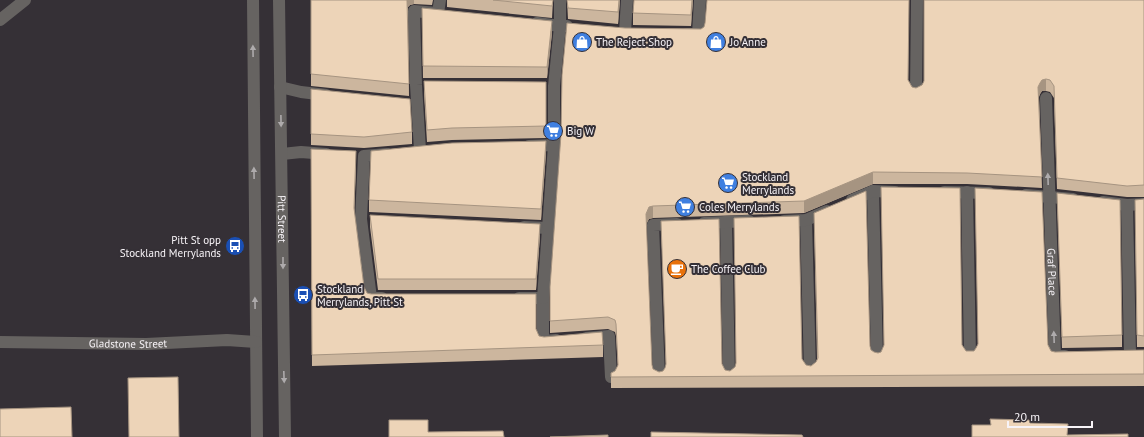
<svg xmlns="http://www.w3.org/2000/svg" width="1144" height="437" font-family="'PT Sans',sans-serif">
  <rect width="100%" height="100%" fill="#353036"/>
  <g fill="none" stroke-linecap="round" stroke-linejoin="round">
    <g stroke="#666361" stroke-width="12">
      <path d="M 560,0 L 560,26 L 567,26"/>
      <path d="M 438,13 L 440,0"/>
      <path d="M 0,20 L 25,0"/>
      <path d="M 625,32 L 627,0"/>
      <path d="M 687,34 L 698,34 L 700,0"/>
      <path d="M 280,87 L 301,92 L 326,95"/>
      <path d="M 916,92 L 917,0"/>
      <path id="s1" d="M 1046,98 L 1055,356 L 1065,356"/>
      <path d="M 529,146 L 554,145 L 554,86 L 560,26 L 537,23"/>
      <path d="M 420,150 L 416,85 L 414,11 L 437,13"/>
      <path d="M 282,154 L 301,152 L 326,154"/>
      <path d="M 873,191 L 877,357"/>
      <path d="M 944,192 L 989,193"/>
      <path d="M 967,192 L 970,356"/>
      <path d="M 1026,195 L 1073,199"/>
      <path d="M 852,200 L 873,191 L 895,192"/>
      <path d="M 1103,202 L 1127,205 L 1144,204"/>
      <path d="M 1127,205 L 1130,354"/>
      <path d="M 806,220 L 810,370"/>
      <path d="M 784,221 L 806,220 L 827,211"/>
      <path d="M 726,222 L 729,375"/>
      <path d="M 704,223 L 749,221"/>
      <path d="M 524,227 L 548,228"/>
      <path d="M 382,298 L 371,298 L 361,219 L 364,156 L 387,154"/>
      <path d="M 519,298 L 543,298 L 543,341 L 556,340"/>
      <path d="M 543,298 L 554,145"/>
      <path d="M 586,338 L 609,336 L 611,377"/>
      <path d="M 659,376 L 653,225 L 677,224"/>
    </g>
    <g stroke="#666361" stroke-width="12">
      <path d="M 253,0 L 257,437"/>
      <path id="s2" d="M 279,0 L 285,437"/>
      <path id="s3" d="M 0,342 L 146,344 L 227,340 L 256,342"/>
    </g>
  </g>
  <path fill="#ccb69e" d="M 311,0 L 433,0 L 432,5 L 414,4 L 410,5 L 408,7 L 409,96 L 311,86 Z
    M 447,0 L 553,0 L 552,18 L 447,7 Z
    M 567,0 L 620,0 L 618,24 L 568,19 Z
    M 693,0 L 691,26 L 633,25 L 633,13 Z
    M 1144,0 L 1144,197 L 1127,197 L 1057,189 L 1054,98 L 1050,92 L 1046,91 L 1042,91 L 1040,94 L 1039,97 L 1042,188 L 967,184 L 873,184 L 804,213 L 653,218 L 649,219 L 646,224 L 652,365 L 653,369 L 659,372 L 663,371 L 665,368 L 666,366 L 661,221 L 722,364 L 725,370 L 730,371 L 802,359 L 806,365 L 811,366 L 816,362 L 817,359 L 814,213 L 871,350 L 874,352 L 878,353 L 962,345 L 966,351 L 974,351 L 1048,345 L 1051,351 L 1055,352 L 1144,350 L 1144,386 L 611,388 L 611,373 L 615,371 L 618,366 L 616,336 L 615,332 L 608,329 L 550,333 L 550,287 L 625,28 L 701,29 L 704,27 L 705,23 L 909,81 L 912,87 L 916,88 Z
    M 422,8 L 552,33 L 547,78 L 423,78 Z
    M 424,81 L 546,82 L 546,138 L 452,140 L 427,142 L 424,93 Z
    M 311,89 L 412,132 L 412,144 L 364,148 L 311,145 Z
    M 311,149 L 356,163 L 354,211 L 364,287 L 367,293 L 536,329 L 539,336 L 544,337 L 603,345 L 603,357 L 312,366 Z
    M 546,153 L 541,220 L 369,212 L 369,200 Z
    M 1057,193 L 1122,335 L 1122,347 L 1062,348 Z
    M 1144,199 L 1144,347 L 1137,347 L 1135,212 Z
    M 370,215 L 540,235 L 536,290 L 378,290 L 370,227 Z"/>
  <path fill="#a69481" d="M 407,0 L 414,0 L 414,4 L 410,5 L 407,8 Z
    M 619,0 L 620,0 L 618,24 L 618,12 Z
    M 692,0 L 693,0 L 691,26 L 691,15 Z
    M 552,21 L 552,33 L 547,78 L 547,67 Z
    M 1046,79 L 1046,91 L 1042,91 L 1040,94 L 1038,98 L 1038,87 L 1040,83 L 1042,80 Z
    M 546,141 L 546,153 L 541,220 L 541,209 Z
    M 356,151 L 356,163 L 354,220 L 354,208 Z
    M 873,172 L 873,184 L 804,213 L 804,201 Z
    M 653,206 L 653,218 L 649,219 L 646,225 L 646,214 L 649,207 Z
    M 540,224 L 540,235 L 536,290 L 536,279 Z"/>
  <path fill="#edd4b8" stroke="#a69481" d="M 311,0 L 407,0 L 409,84 L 311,74 Z
    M 493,0 L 553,0 L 552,6 Z
    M 567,0 L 619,0 L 618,12 L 568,8 Z
    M 634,0 L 692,0 L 691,15 L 633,13 Z
    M 707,0 L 909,0 L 908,80 L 912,87 L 916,88 L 922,85 L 924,81 L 924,0 L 1144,0 L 1144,185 L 1127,186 L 1057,178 L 1054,86 L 1050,80 L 1046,79 L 1042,80 L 1040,83 L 1038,87 L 1042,177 L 967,173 L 873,172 L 804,201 L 653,206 L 649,207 L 646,214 L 652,365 L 653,369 L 659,372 L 663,371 L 665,368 L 666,364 L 661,221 L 719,219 L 722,364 L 725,370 L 730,371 L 735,367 L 736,363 L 734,218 L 799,216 L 802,359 L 806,365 L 811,366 L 816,362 L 818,358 L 814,213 L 866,191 L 870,346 L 871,350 L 874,352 L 878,353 L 881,352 L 884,345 L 881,187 L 960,188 L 962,345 L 966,351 L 974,351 L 976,348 L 978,344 L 975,188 L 1042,192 L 1048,345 L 1051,351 L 1055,352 L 1144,350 L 1144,374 L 611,377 L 611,373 L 615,371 L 618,365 L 616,324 L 615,320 L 608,317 L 550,321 L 550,287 L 561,134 L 562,75 L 567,23 L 625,28 L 701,29 L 704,27 L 705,23 Z
    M 422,8 L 552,21 L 547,67 L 423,66 Z
    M 424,81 L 546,82 L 546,126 L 452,128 L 427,130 Z
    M 311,89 L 410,99 L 412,132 L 364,137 L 311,134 Z
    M 546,141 L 541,209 L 369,200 L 371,151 L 452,143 Z
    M 311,149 L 356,151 L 354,208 L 364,287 L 367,293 L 371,294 L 536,294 L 536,329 L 539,336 L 544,337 L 602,332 L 603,345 L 312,355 Z
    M 1057,193 L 1120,200 L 1122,335 L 1062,337 Z
    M 1144,199 L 1144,336 L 1137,335 L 1135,200 Z
    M 370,215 L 540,224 L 536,279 L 378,279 Z
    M 178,377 L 179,437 L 129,437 L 128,378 Z
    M 71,407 L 72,437 L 0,437 L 0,409 Z
    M 990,419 L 1029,420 L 1030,423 L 1068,424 L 1067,435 L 1128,434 L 1128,437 L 972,437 L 972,425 L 991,425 Z
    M 389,420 L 428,420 L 428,432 L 503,431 L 504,437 L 389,437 Z
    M 651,432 L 802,435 L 803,437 L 651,437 Z
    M 608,435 L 608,437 L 550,437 Z"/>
  <defs><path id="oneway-solid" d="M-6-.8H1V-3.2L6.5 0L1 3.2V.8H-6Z"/></defs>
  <g fill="#aeabac">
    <use href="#oneway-solid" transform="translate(253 51) rotate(-91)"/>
    <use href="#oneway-solid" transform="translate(281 121) rotate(89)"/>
    <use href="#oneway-solid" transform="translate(254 173) rotate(-91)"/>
    <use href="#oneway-solid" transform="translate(1048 179) rotate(-92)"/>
    <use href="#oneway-solid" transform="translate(283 263) rotate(90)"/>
    <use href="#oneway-solid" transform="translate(255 303) rotate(-91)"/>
    <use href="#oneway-solid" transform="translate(1054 337) rotate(-92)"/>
    <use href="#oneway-solid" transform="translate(284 377) rotate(88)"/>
  </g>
  <defs>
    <g id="shop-disc" transform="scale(1)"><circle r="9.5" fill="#3f7fe0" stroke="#353036"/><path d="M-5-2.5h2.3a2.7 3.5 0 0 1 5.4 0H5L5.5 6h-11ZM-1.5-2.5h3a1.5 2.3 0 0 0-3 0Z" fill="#fff"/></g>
    <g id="supermarket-disc" transform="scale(1)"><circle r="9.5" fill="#3f7fe0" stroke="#353036"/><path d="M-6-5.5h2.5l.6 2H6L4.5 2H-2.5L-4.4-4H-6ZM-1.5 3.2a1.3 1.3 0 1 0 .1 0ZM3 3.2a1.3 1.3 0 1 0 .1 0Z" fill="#fff"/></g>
    <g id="bus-disc" transform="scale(1)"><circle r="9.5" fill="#1a4fb4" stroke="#353036"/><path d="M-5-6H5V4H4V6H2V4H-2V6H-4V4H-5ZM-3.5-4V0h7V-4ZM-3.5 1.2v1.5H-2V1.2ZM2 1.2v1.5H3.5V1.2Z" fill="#fff"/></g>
    <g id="cafe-disc" transform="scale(1)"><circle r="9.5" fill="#e8710a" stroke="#353036"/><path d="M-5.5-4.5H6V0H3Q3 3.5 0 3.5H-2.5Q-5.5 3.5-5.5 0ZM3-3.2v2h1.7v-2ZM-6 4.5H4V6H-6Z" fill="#fff"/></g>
  </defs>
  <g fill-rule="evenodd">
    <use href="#shop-disc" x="582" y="42"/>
    <use href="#shop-disc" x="716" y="42"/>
    <use href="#supermarket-disc" x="553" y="131"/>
    <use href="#supermarket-disc" x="728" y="183"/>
    <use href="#supermarket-disc" x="685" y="207"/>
    <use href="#bus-disc" x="235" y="246"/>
    <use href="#cafe-disc" x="677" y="269"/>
    <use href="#bus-disc" x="303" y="295"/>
  </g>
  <g text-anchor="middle" stroke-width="4" stroke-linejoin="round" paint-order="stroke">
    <g font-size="11" fill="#f7f3f7" stroke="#353036" text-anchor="start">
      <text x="596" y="46">The Reject Shop</text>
      <text x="730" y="46">Jo Anne</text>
      <text x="567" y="135">Big W</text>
      <text x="742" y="181">Stockland<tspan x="742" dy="13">Merrylands</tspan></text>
      <text x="699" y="211">Coles Merrylands</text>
      <text x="221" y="244" text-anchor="end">Pitt St opp<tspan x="221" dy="13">Stockland Merrylands</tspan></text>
      <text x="691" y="273">The Coffee Club</text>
      <text x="317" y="293">Stockland<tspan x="317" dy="13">Merrylands, Pitt St</tspan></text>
    </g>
    <g font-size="11" fill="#f7f3f7" stroke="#353036">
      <text dy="4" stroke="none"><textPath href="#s2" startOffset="219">Pitt Street</textPath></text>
      <text dy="4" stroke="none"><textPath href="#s1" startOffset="174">Graf Place</textPath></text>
      <text dy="4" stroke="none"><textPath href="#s3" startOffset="128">Gladstone Street</textPath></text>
    </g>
  </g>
  <path d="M1008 421v6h84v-6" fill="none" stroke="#f7f3f7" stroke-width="2"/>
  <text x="1014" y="421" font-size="12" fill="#f7f3f7" stroke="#353036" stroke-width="3" paint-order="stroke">20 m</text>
</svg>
